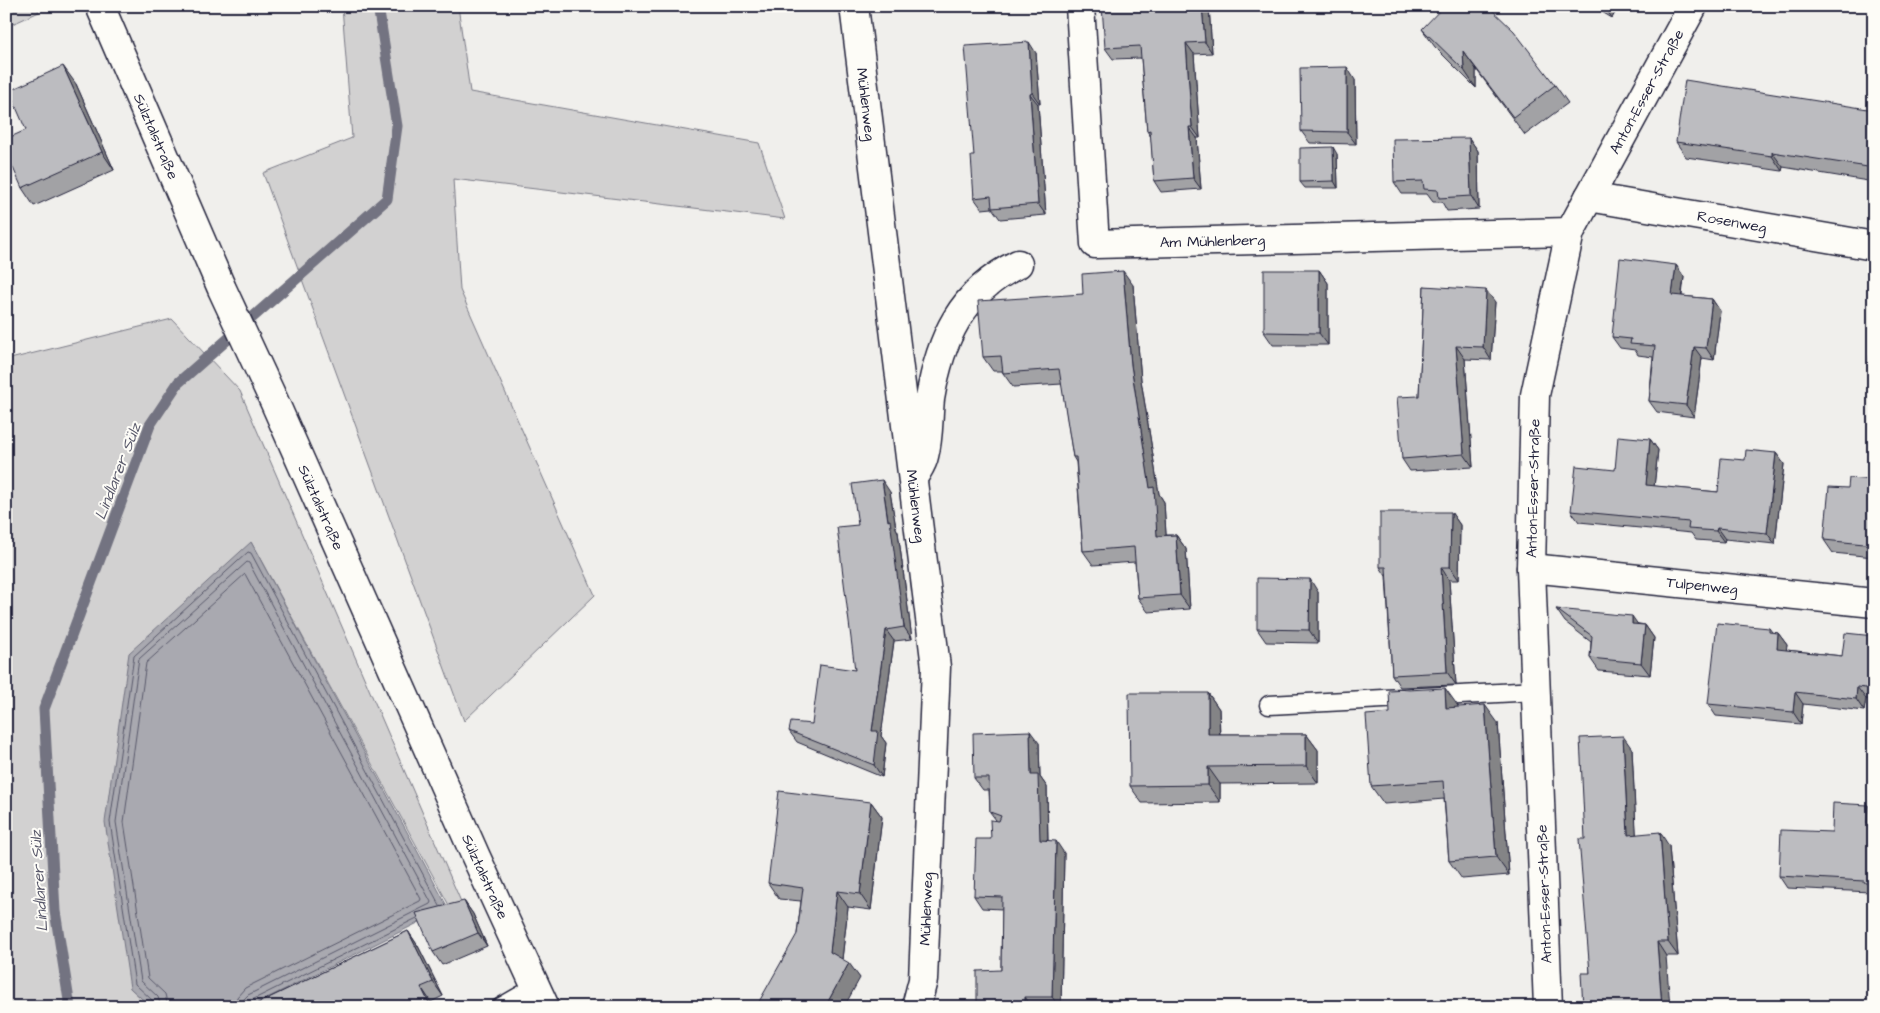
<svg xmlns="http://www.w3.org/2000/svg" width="1880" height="1013" font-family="'Architects Daughter',sans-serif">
  <rect width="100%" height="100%" fill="#f0efec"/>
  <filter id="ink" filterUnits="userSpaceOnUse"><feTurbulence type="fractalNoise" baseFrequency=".02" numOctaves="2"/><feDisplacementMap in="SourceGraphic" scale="10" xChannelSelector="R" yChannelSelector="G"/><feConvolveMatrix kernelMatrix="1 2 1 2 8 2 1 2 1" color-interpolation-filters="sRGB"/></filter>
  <g filter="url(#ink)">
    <path fill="#d2d1d1" stroke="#7a7a86" d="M 6,6 L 36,6 L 39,12 L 6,27 Z
      M 342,6 L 458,6 L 470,92 L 759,143 L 785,219 L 453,179 L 460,290 L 595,595 L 464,721 L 263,173 L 352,138 Z
      M 172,319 L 240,391 L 462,904 L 450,907 L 251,542 L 130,988 L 151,1007 L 6,1007 L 6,360 Z"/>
    <path fill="#a9a9b0" stroke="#737381" d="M 251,542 L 448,908 L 249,1007 L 151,1007 L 130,988 L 105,822 L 129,653 Z"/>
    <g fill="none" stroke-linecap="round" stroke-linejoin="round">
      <path stroke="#58586a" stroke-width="1" d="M 154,1007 L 153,1001 L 135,984 L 110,822 L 134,656 L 248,552 L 251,553 L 440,906
        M 161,1007 L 158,997 L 141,981 L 116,822 L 139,659 L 247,562 L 249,563 L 431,902 L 430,904 L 248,995 L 243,1000 L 242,1007
        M 168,1007 L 165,994 L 148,978 L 124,822 L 146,663 L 245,574 L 421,899 L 420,901 L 245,988 L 237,997 L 235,1007
        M 248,1007 L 252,1000 L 417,918"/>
      <path stroke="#737381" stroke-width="11" d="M 70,1007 L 55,911 L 44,709 L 150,425 L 178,383 L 387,199 L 397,126 L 378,6"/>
      <g stroke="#22223b" stroke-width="21">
        <path id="service" d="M 1269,705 L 1536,691
          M 501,1007 L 536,987"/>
      </g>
      <g stroke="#22223b" stroke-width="31">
        <g id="minor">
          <path id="s1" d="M 854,6 L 936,667 L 923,980 L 916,1007"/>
          <path id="s2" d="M 1080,6 L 1095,244 L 1570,232"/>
          <path id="s3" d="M 1589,197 L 1874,246"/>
          <path d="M 916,473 C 919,468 923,462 924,456 C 929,438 928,418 930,399 C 940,339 961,292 1018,264"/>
          <path id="s4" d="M 1531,568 L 1874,603"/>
          <path id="s5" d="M 1548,1007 L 1531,568 L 1535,395 L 1570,232 L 1693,6"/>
        </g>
      </g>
      <g stroke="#22223b" stroke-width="31">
        <g id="secondary">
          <path id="s6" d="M 100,6 L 222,289 L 274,401 L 476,857 L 545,1007"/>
        </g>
      </g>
      <use href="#service" stroke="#fdfcf7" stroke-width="18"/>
      <use href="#minor" stroke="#fdfcf7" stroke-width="28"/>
      <use href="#secondary" stroke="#fdfcf7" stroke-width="28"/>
    </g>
    <path fill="#a2a2a5" stroke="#22223b" d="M 1209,6 L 1212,53 L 1194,54 L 1200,138 L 1197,138 L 1201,189 L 1161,192 L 1154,181 L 1151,137 L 1147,131 L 1141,58 L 1113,59 L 1105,48 Z
      M 1592,6 L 1619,6 L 1612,18 Z
      M 1422,29 L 1555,85 L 1568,103 L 1525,135 L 1476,69 L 1476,88 L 1435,47 Z
      M 1036,53 L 1040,104 L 1038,104 L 1046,215 L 1000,219 L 992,208 L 982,209 L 974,198 L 974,156 Z
      M 1355,80 L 1356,144 L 1310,143 L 1301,131 Z
      M 76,84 L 114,170 L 34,206 L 22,188 L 26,130 Z
      M 1874,110 L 1874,182 L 1783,167 L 1782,171 L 1686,157 L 1676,142 Z
      M 1469,138 L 1478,151 L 1479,209 L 1447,211 L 1442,202 L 1433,202 L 1427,194 L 1402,194 L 1394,182 Z
      M 1337,154 L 1338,188 L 1305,188 L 1300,182 Z
      M 1676,265 L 1684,277 L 1682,296 L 1712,299 L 1720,311 L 1714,360 L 1702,358 L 1694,417 L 1657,412 L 1649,401 L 1653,357 L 1638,355 L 1635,350 L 1620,348 L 1612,337 Z
      M 1319,270 L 1328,283 L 1328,345 L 1273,345 L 1264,332 Z
      M 1133,285 L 1141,380 L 1159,494 L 1164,502 L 1166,535 L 1176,535 L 1186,549 L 1190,609 L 1148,612 L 1138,598 L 1135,562 L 1093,565 L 1083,551 L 1076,462 L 1073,457 L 1062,384 L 1013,387 L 1003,373 L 1002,371 L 993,371 L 983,357 L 1083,294 Z
      M 1424,286 L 1495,302 L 1491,360 L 1465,359 L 1473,467 L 1410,471 L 1402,459 L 1419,396 Z
      M 1874,320 L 1874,376 L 1869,369 Z
      M 1650,439 L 1658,450 L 1654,486 L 1718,492 L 1745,460 L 1776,453 L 1784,464 L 1775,544 L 1725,539 L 1724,542 L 1696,540 L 1691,533 L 1579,522 L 1571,511 L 1615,470 Z
      M 1874,480 L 1874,557 L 1833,553 L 1824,540 L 1848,488 Z
      M 890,492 L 896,528 L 898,532 L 912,639 L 894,641 L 881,736 L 886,743 L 882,777 L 797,742 L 789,731 L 812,724 L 855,670 L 858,525 Z
      M 1451,512 L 1460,525 L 1459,580 L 1449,580 L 1456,685 L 1400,687 L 1392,675 L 1386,576 L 1380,567 Z
      M 1318,592 L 1318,643 L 1266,642 L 1257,629 Z
      M 1556,609 L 1645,625 L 1654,638 L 1650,675 L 1599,671 L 1590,658 L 1591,642 L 1565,622 Z
      M 1769,628 L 1772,632 L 1778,633 L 1787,645 L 1786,650 L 1842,656 L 1874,636 L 1874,700 L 1866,699 L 1864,711 L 1803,704 L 1801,724 L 1716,716 L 1708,704 Z
      M 1208,693 L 1219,709 L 1220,734 L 1306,734 L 1318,750 L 1318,783 L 1220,784 L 1220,802 L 1142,803 L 1130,786 Z
      M 1458,706 L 1458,708 L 1498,723 L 1509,875 L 1462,879 L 1449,861 L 1444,799 L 1384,804 L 1371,786 L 1390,713 Z
      M 1039,743 L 1040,777 L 1047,787 L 1048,841 L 1064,853 L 1061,1007 L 977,1007 L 1001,970 L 1002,909 L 982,908 L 974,896 L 996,820 L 990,812 L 989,790 L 983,790 L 974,778 Z
      M 1632,749 L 1636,834 L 1669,846 L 1678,956 L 1666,956 L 1590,973 L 1585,839 Z
      M 871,802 L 882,817 L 871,910 L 848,907 L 842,959 L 860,978 L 797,934 L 801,901 L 779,899 L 768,883 Z
      M 1868,805 L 1874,813 L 1874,894 L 1872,894 L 1871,892 L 1787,888 L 1779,876 L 1832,832 Z
      M 464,901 L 473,914 L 487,946 L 442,965 L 433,952 Z
      M 408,931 L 418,946 L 443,996 L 431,1002 L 250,1007 Z"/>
    <path fill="#848486" stroke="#22223b" d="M 1202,6 L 1209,6 L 1212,53 L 1205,42 Z
      M 1604,6 L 1619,6 L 1612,18 Z
      M 1029,42 L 1036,53 L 1040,104 L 1032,93 Z
      M 1186,43 L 1194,54 L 1200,138 L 1192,127 Z
      M 1463,51 L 1476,69 L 1476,88 L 1464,70 Z
      M 63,66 L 76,84 L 114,170 L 102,152 Z
      M 1347,67 L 1355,80 L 1356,144 L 1347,132 Z
      M 1030,94 L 1038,104 L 1046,215 L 1038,204 Z
      M 1189,127 L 1197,138 L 1201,189 L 1193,178 Z
      M 1469,138 L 1478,151 L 1479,209 L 1471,196 Z
      M 1333,147 L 1337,154 L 1338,188 L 1334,181 Z
      M 1772,152 L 1783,167 L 1782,171 L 1772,156 Z
      M 1676,265 L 1684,277 L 1680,306 L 1672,295 Z
      M 1319,270 L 1328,283 L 1328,345 L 1319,333 Z
      M 1123,271 L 1133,285 L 1141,380 L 1159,494 L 1164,502 L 1167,550 L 1157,536 L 1131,365 Z
      M 1486,290 L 1495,302 L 1491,360 L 1483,347 Z
      M 1712,299 L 1720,311 L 1714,360 L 1706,348 Z
      M 1456,346 L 1465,359 L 1473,467 L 1464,454 Z
      M 1694,347 L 1702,358 L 1694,417 L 1686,405 Z
      M 1650,439 L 1658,450 L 1653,497 L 1646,485 Z
      M 1776,453 L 1784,464 L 1775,544 L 1767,533 Z
      M 882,480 L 890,492 L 896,528 L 898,532 L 912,639 L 904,627 Z
      M 1451,512 L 1460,525 L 1459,580 L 1450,567 Z
      M 1717,528 L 1725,539 L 1724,542 L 1716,531 Z
      M 1176,535 L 1186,549 L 1190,609 L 1180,595 Z
      M 1441,567 L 1449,580 L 1456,685 L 1447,672 Z
      M 1310,579 L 1318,592 L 1318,643 L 1309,630 Z
      M 1632,616 L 1641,629 L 1632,624 Z
      M 1645,625 L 1654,638 L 1650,675 L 1641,663 Z
      M 886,630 L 894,641 L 881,736 L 886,743 L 882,777 L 874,765 L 872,731 Z
      M 1778,633 L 1787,645 L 1785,661 L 1777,649 Z
      M 1857,687 L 1866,699 L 1864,711 L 1856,699 Z
      M 1445,688 L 1458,706 L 1459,726 L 1446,708 Z
      M 1795,692 L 1803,704 L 1801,724 L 1793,712 Z
      M 1208,693 L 1219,709 L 1220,751 L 1208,734 Z
      M 1485,705 L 1498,723 L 1509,875 L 1496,857 Z
      M 1030,731 L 1039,743 L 1040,777 L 1047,787 L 1048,852 L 1040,840 L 1031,775 Z
      M 1306,734 L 1318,750 L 1318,783 L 1306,766 Z
      M 1623,736 L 1632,749 L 1637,849 L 1628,835 Z
      M 1208,767 L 1220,784 L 1220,802 L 1208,785 Z
      M 871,802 L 882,817 L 871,910 L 860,894 Z
      M 1868,805 L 1874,813 L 1874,833 L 1867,824 Z
      M 1660,832 L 1669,846 L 1678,956 L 1668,942 Z
      M 1056,841 L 1064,853 L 1061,1007 L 1059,1007 L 1052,997 Z
      M 837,891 L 848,907 L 841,968 L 830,952 Z
      M 464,901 L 473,914 L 487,946 L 478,933 Z
      M 408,931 L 418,946 L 443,996 L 433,982 Z
      M 1657,942 L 1666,956 L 1670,1007 L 1662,1007 Z
      M 849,963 L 860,978 L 844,1007 L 825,1007 Z
      M 421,987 L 431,1002 L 434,1007 L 431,1007 Z
      M 1025,997 L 1032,1007 L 1025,1007 Z"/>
    <path fill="#bcbcc0" stroke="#22223b" d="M 1102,6 L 1202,6 L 1205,42 L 1186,43 L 1192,127 L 1189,127 L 1193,178 L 1154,181 L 1150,130 L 1147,131 L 1140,46 L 1105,48 Z
      M 1444,6 L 1488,6 L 1514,31 L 1555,85 L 1513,117 L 1463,51 L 1464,70 L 1422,29 Z
      M 1029,42 L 1032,93 L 1030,94 L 1038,204 L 992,208 L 991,196 L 974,198 L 971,156 L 974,156 L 965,46 Z
      M 63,66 L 102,152 L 22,188 L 6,152 L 6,139 L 26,130 L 9,91 Z
      M 1347,67 L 1347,132 L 1301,131 L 1300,68 Z
      M 1685,80 L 1874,110 L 1874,168 L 1772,152 L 1772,156 L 1676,142 Z
      M 1469,138 L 1471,196 L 1439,198 L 1438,190 L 1424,189 L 1423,181 L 1394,182 L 1393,139 Z
      M 1333,147 L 1334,181 L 1300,182 L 1300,148 Z
      M 1620,258 L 1676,265 L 1672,295 L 1712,299 L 1706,348 L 1694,347 L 1686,405 L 1649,401 L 1655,346 L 1630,344 L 1631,339 L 1612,337 Z
      M 1264,270 L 1319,270 L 1319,333 L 1264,332 Z
      M 1123,271 L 1131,365 L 1150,488 L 1154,487 L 1157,536 L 1176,535 L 1180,595 L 1138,598 L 1134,547 L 1083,551 L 1076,457 L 1073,457 L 1059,369 L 1003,373 L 1001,356 L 983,357 L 978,301 L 1083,294 L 1082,274 Z
      M 1424,286 L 1486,290 L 1483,347 L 1456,346 L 1464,454 L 1402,459 L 1397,397 L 1419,396 Z
      M 1874,320 L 1874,369 L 1869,369 Z
      M 1618,436 L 1650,439 L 1646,485 L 1718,492 L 1721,458 L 1745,460 L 1746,450 L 1776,453 L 1767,533 L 1717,528 L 1716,531 L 1688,529 L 1689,522 L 1571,511 L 1576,466 L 1615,470 Z
      M 1849,478 L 1874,480 L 1874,545 L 1824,540 L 1829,487 L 1848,488 Z
      M 882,480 L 888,521 L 890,520 L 904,627 L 886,630 L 872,731 L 878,731 L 874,765 L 789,731 L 791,722 L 812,724 L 820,665 L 855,670 L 837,527 L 858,525 L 852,484 Z
      M 1380,512 L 1451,512 L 1450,567 L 1441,567 L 1447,672 L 1392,675 L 1386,567 L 1380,567 Z
      M 1257,578 L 1310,579 L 1309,630 L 1257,629 Z
      M 1556,609 L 1632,616 L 1632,624 L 1645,625 L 1641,663 L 1590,658 L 1592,636 Z
      M 1717,623 L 1769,628 L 1769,632 L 1778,633 L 1777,649 L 1842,656 L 1845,633 L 1874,636 L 1874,689 L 1857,687 L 1856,699 L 1795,692 L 1793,712 L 1708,704 Z
      M 1445,688 L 1446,708 L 1485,705 L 1496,857 L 1449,861 L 1443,781 L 1371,786 L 1366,715 L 1390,713 L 1389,691 Z
      M 1129,693 L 1208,693 L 1208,734 L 1306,734 L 1306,766 L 1208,767 L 1208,785 L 1130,786 Z
      M 1030,731 L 1031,775 L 1038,775 L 1040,840 L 1056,841 L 1052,997 L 1025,997 L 1025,1007 L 977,1007 L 977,971 L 1001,970 L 1002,897 L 974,896 L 976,839 L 991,839 L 990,820 L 999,821 L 1001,816 L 990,812 L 989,778 L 974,778 L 973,733 Z
      M 1623,736 L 1628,835 L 1660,832 L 1668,942 L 1657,942 L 1662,1007 L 1583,1007 L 1581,973 L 1590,973 L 1579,839 L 1585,839 L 1580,738 Z
      M 779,791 L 871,802 L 860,894 L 837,891 L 830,952 L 849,963 L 825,1007 L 756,1007 L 797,934 L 803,888 L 768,883 Z
      M 1833,803 L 1868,805 L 1867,824 L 1874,824 L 1874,883 L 1865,883 L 1864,881 L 1779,876 L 1781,830 L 1832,832 Z
      M 464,901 L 478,933 L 433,952 L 416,913 Z
      M 408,931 L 433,982 L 421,987 L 431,1007 L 250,1007 Z"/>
  </g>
  <g text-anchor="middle" stroke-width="4" stroke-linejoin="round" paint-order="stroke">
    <g font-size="15" fill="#22223b" stroke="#fdfcf7">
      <text dy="5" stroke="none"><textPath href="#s5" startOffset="939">Anton-Esser-Straße</textPath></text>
      <text dy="5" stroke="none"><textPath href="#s1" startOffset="99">Mühlenweg</textPath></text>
      <text dy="5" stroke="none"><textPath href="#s6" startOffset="142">Sülztalstraße</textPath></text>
      <text dy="5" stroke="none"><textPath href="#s3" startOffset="145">Rosenweg</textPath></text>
      <text dy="5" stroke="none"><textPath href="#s2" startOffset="356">Am Mühlenberg</textPath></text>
      <text dy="5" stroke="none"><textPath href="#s5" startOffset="519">Anton-Esser-Straße</textPath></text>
      <text dy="5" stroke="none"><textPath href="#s1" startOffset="504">Mühlenweg</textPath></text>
      <text dy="5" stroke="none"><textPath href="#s6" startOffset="548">Sülztalstraße</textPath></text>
      <text dy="5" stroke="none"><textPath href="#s4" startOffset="172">Tulpenweg</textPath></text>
      <text dy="5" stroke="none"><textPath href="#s6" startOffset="952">Sülztalstraße</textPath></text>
      <text transform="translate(1544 894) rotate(-92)" y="5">Anton-Esser-Straße</text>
      <text transform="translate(926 909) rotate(-88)" y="5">Mühlenweg</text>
    </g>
    <g font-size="16" font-style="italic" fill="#58586a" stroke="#fdfcf7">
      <text transform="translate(117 471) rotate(-69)" y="6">Lindlarer Sülz</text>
      <text transform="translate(38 881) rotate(-94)" y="6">Lindlarer Sülz</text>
    </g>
  </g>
  <rect width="1880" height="1013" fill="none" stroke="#fdfcf7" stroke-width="25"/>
  <rect x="12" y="12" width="1855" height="988" fill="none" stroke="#22223b" stroke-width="2" filter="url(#ink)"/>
</svg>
